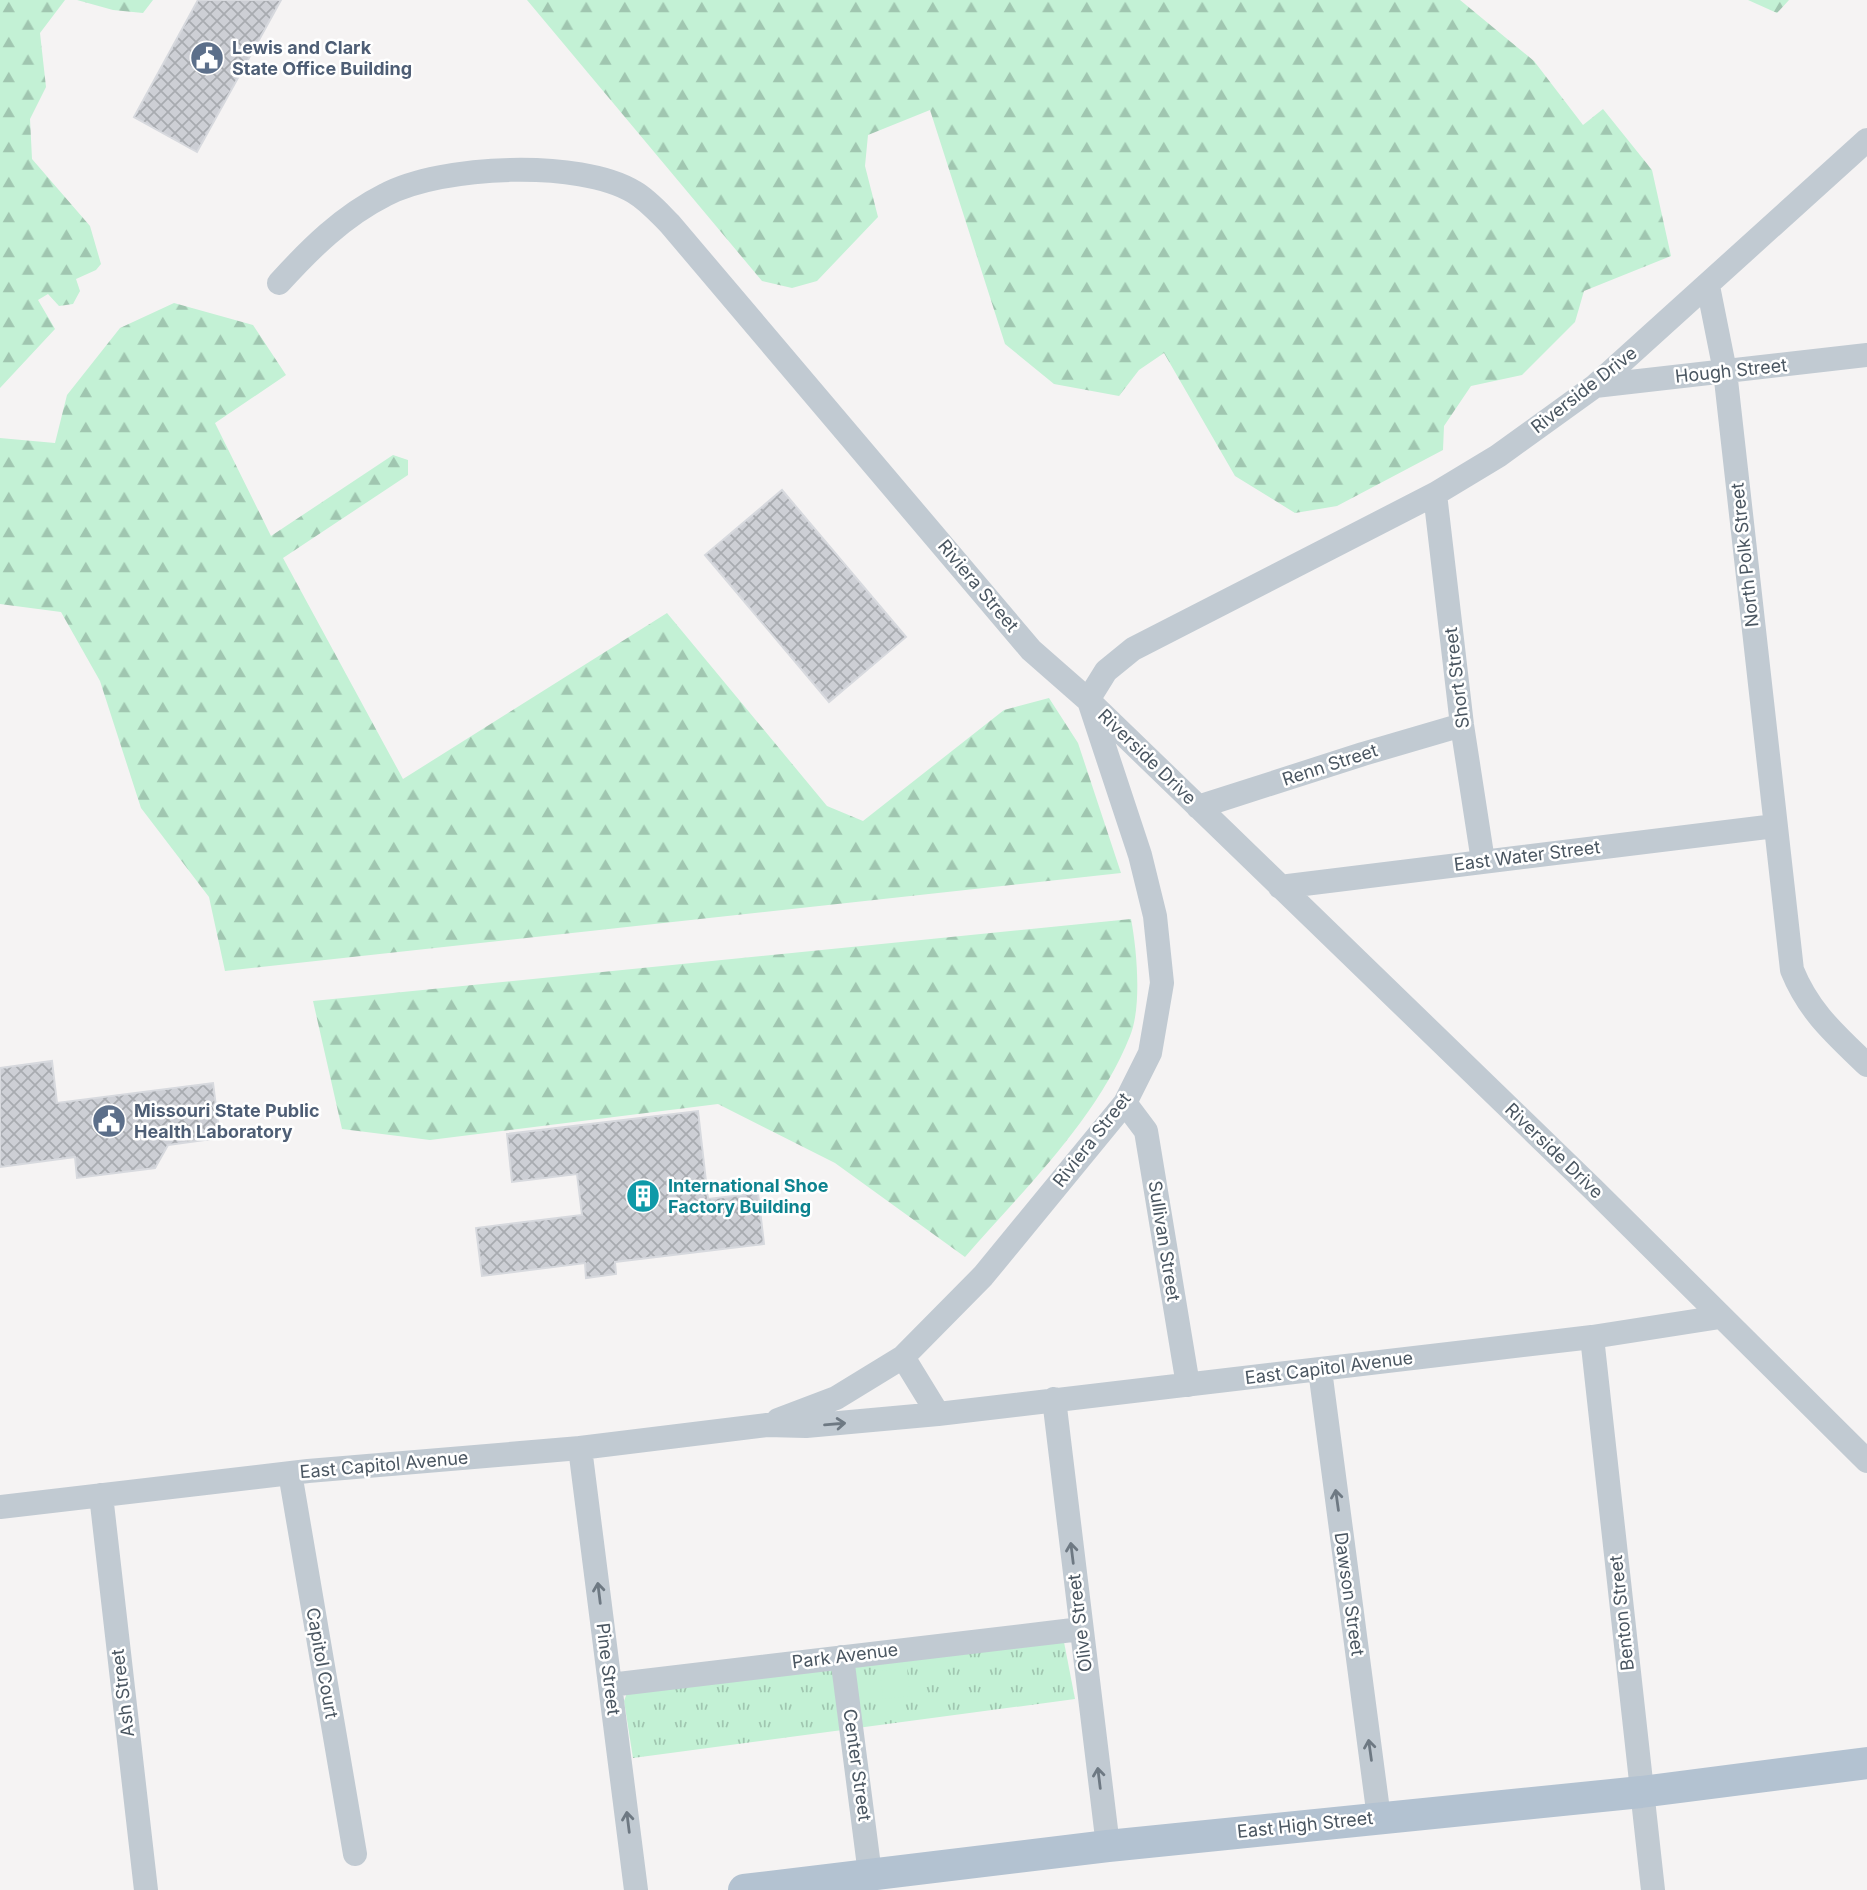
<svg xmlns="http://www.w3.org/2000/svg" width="1867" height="1890" font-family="Inter,sans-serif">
  <defs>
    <pattern id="forest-firs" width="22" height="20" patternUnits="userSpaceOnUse" patternTransform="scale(1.75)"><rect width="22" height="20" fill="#c3f1d5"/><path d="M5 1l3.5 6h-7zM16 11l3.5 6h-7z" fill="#a0c6b0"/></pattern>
    <pattern id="park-tufts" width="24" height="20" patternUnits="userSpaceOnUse" patternTransform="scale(1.75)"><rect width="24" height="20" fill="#c3f1d5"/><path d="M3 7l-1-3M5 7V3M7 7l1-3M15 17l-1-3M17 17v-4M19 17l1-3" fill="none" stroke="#a0c6b0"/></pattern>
    <pattern id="building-cross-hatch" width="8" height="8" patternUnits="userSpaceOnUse" patternTransform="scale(1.75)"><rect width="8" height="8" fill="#cdcfd5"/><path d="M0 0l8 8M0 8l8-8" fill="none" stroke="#a8abb0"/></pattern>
  </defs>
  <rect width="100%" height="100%" fill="#f5f3f3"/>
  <path fill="url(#forest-firs)" d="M 0,0 L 65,0 L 40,33 L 46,87 L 30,119 L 32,159 L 90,226 L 101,264 L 96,270 L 76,279 L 80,291 L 73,304 L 59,306 L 48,294 L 38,300 L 55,329 L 0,388 Z
    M 77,0 L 153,0 L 143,13 L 113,10 Z
    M 527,0 L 1460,0 L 1534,61 L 1583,125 L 1603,109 L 1652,170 L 1671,256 L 1584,291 L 1575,322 L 1522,375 L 1471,386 L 1444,426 L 1443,450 L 1337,506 L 1295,513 L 1235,476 L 1164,353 L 1139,370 L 1119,396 L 1054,384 L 1005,344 L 930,110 L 868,135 L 865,166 L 878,217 L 817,281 L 792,288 L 762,281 Z
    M 1748,0 L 1789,0 L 1777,13 Z
    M 174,303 L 253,325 L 286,375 L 215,423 L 271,536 L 393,455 L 408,460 L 408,475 L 283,558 L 403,779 L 667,613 L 827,806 L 863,821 L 1004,710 L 1049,698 L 1078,743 L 1121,873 L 225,971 L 209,897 L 141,808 L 100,681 L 61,612 L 0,604 L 0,438 L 55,443 L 67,395 L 120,328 Z
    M 1131,919 C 1137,950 1142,1007 1130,1036 C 1096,1121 1024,1189 965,1257 L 835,1163 L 718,1104 L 430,1140 L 342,1129 L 313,1001 Z"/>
  <path fill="url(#park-tufts)" d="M 1064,1642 L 1075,1699 L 633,1758 L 624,1701 L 627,1693 Z"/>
  <path fill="#c3f1d5" d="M 907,1668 L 910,1696 L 883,1699 L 880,1671 Z"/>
  <path fill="url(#building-cross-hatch)" stroke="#d7d9de" stroke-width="2" d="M 198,0 L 281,0 L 197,152 L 134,117 Z
    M 782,490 L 906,637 L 829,702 L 705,555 Z
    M 52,1061 L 57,1103 L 213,1083 L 220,1138 L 168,1145 L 155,1168 L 77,1178 L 75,1157 L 0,1167 L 0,1068 Z
    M 698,1111 L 708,1199 L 758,1193 L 764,1244 L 615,1262 L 616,1274 L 586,1278 L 585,1263 L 482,1276 L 476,1228 L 582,1215 L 577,1174 L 512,1182 L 507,1134 Z"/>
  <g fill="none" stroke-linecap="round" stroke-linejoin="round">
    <path stroke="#c1cad2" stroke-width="24" d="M 279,283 C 310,249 343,216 385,195 C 441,165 580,159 634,192 C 648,200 659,213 670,224 L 1031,650 L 1088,700 L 1593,1189 L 1867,1461
      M 1708,286 L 1725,371 L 1792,970 C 1809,1012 1835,1034 1867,1065
      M 1595,386 L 1867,355
      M 1435,494 L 1462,725 L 1483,861
      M 1088,700 L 1106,671 L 1133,649 L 1435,494 L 1498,456 L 1595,386 L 1867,140
      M 1198,807 L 1363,754 L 1462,725
      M 1280,887 L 1775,826
      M 1125,1103 L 1146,1131 L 1188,1385
      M 1592,1337 L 1653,1890
      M 903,1357 L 938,1414 L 1592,1337 L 1720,1317
      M 1320,1370 L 1379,1818
      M 1054,1399 L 1108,1846
      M 778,1420 L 836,1398 L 903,1357 L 983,1276 L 1125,1103 L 1150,1053 L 1162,983 L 1155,916 L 1140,855 L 1090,704
      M 580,1448 L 636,1890
      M 290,1473 L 355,1854
      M 101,1495 L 146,1890
      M 0,1507 L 308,1471 L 580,1448 L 767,1425 L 806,1426 L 938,1414
      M 842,1657 L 870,1874
      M 610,1685 L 1081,1629"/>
    <path stroke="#b3c2d1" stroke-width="32" d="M 744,1890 L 1108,1846 L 1641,1792 L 1867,1763"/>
  </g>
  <defs><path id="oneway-shaft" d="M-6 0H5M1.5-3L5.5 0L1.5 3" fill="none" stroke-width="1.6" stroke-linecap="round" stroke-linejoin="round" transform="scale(1.75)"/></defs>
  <g stroke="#6e7983">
    <use href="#oneway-shaft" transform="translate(835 1424) rotate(-5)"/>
    <use href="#oneway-shaft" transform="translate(1337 1500) rotate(-98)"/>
    <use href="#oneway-shaft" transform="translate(1072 1553) rotate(-97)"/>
    <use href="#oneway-shaft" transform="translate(599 1593) rotate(-97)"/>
    <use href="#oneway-shaft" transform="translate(1370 1750) rotate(-98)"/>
    <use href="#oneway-shaft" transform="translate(1099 1778) rotate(-97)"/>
    <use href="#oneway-shaft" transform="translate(628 1822) rotate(-97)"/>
  </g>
  <defs>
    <g id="civic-disc" transform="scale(1.75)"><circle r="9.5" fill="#5c6f8a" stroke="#fff"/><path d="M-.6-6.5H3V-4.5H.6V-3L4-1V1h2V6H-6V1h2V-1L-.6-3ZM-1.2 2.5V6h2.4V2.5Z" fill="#fff"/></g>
    <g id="building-disc" transform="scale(1.75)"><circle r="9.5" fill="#0f9aa8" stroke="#fff"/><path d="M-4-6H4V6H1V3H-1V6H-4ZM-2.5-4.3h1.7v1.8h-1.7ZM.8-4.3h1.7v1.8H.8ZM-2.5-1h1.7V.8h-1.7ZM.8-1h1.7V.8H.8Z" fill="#fff"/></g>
  </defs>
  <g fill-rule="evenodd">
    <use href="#civic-disc" x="207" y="58"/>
    <use href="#civic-disc" x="109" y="1121"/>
    <use href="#building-disc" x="643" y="1196"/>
  </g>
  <g text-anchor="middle" stroke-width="5" stroke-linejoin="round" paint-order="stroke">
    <g font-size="18" font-weight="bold" fill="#4e5e75" stroke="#fff" text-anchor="start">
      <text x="232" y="54">Lewis and Clark<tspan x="232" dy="21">State Office Building</tspan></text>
      <text x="134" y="1117">Missouri State Public<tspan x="134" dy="21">Health Laboratory</tspan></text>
    </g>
    <g font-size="18" fill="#4a5661" stroke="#fff">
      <text transform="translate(1731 371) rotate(-6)" y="6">Hough Street</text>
      <text transform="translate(1584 390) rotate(-38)" y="6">Riverside Drive</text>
      <text transform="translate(1745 555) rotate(-96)" y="6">North Polk Street</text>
      <text transform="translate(978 586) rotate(50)" y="6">Riviera Street</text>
      <text transform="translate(1457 678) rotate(-97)" y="6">Short Street</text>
      <text transform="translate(1147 757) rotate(44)" y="6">Riverside Drive</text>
      <text transform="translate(1330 765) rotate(-18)" y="6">Renn Street</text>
      <text transform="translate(1527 856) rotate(-7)" y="6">East Water Street</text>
      <text transform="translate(1092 1140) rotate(-52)" y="6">Riviera Street</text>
      <text transform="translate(1554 1151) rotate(44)" y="6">Riverside Drive</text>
      <text transform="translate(1164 1241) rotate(81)" y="6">Sullivan Street</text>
      <text transform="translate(1329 1368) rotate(-7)" y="6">East Capitol Avenue</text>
      <text transform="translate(384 1465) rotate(-5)" y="6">East Capitol Avenue</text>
      <text transform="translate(1349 1594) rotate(82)" y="6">Dawson Street</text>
      <text transform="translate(1622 1613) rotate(-96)" y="6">Benton Street</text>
      <text transform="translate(1080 1623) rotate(-97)" y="6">Olive Street</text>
      <text transform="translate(845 1656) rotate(-7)" y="6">Park Avenue</text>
      <text transform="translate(322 1663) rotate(80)" y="6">Capitol Court</text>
      <text transform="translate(608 1669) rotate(83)" y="6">Pine Street</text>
      <text transform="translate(123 1693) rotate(-97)" y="6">Ash Street</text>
      <text transform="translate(857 1765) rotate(82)" y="6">Center Street</text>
      <text transform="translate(1305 1825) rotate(-6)" y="6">East High Street</text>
    </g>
    <g font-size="18" font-weight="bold" fill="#0d838f" stroke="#fff" text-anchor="start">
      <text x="668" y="1192">International Shoe<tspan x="668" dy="21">Factory Building</tspan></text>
    </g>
  </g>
</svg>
